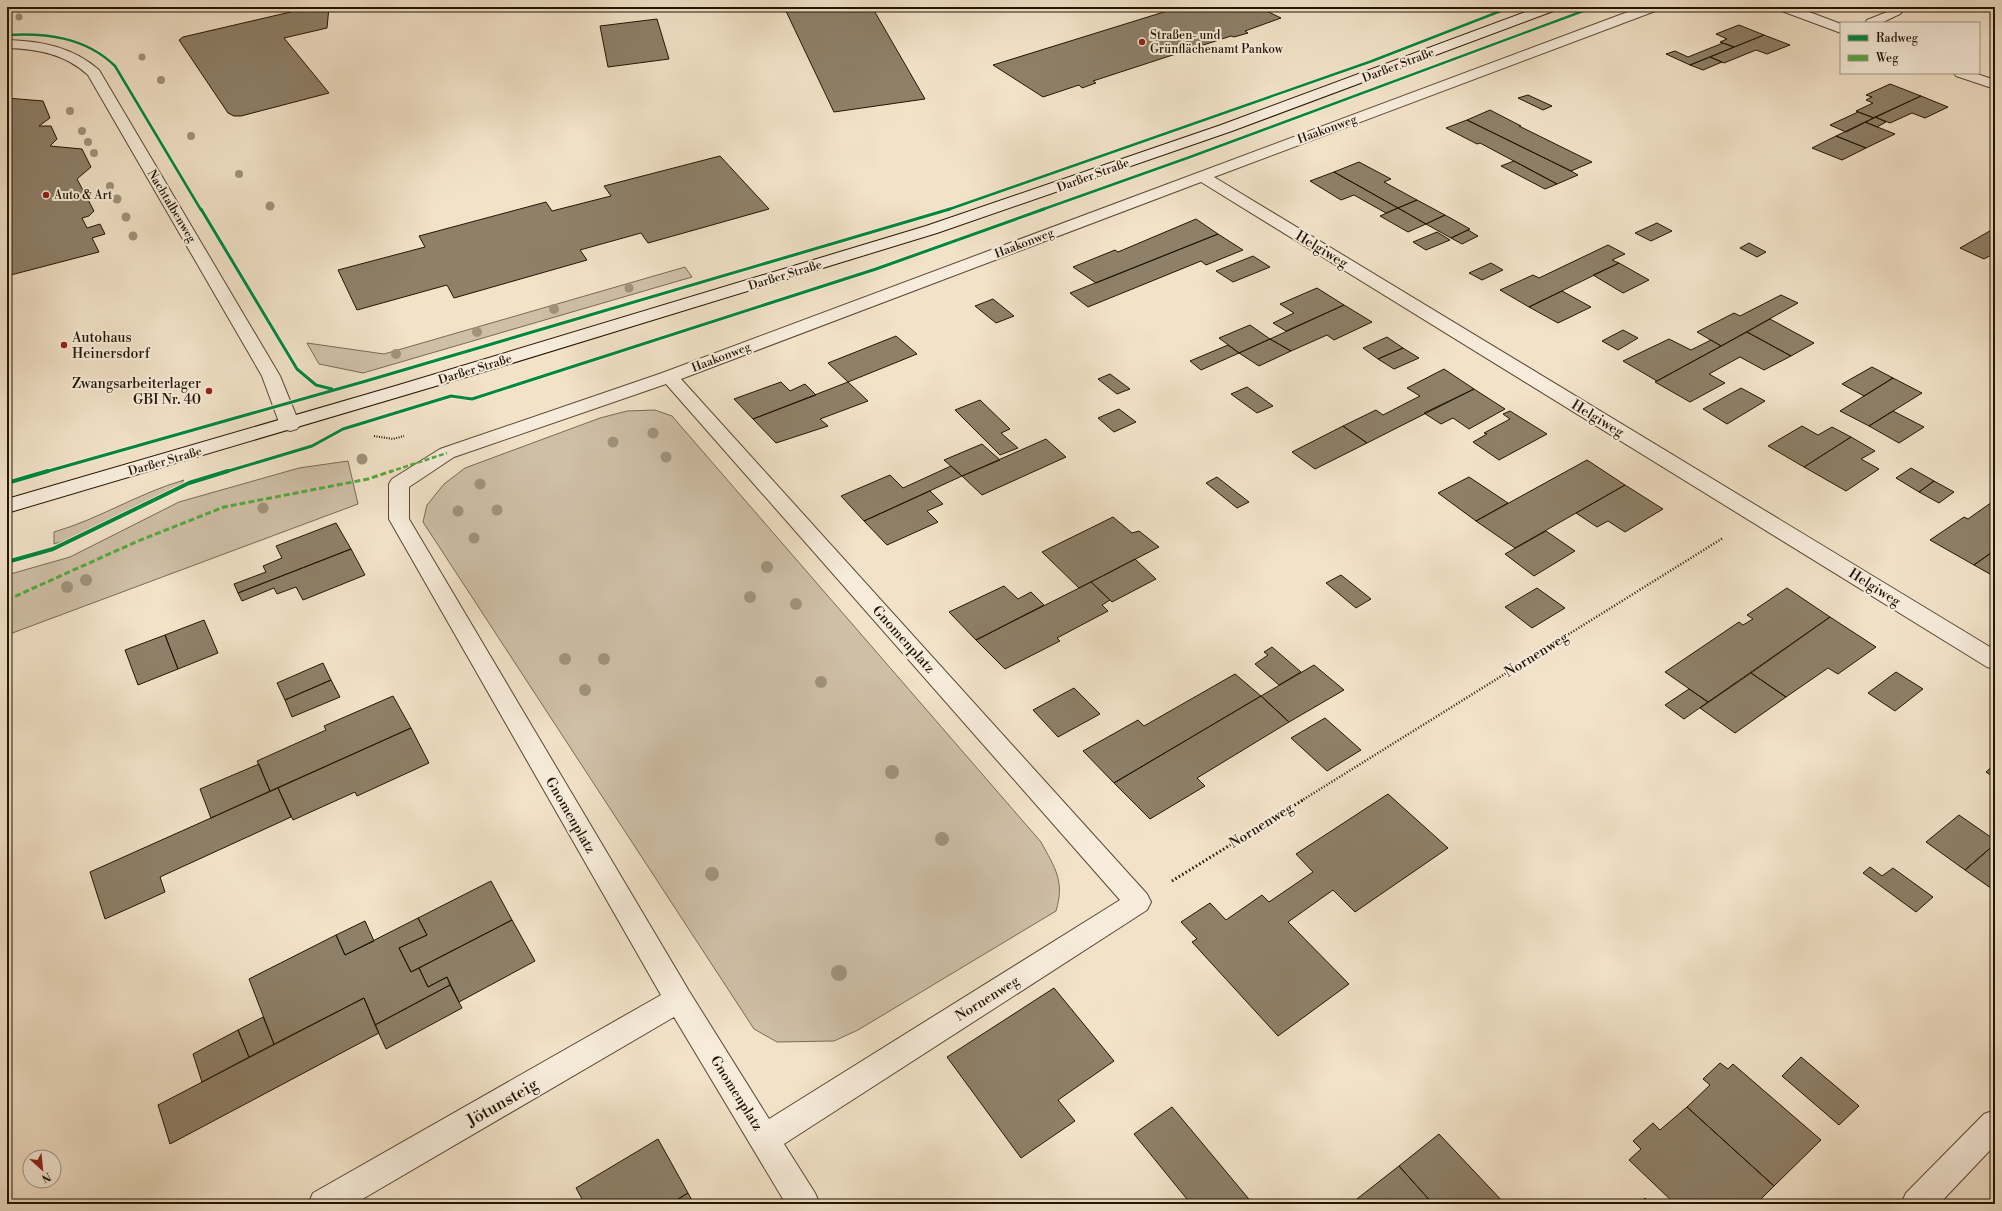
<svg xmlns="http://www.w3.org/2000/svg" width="2002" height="1211" font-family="'Libre Bodoni',serif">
  <rect width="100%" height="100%" fill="#f2e2c8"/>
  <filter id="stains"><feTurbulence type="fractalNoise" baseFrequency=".005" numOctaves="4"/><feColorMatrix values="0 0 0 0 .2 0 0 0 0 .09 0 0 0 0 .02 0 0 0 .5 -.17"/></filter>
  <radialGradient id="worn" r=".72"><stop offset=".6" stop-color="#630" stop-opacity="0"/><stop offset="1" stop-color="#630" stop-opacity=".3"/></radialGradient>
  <path fill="#cfbfa7" stroke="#786a55" d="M 685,267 L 692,277 L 363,373 L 319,364 L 307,343 L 384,354 Z
    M 655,410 L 672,416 L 1041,842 C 1055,868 1065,881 1056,911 L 858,1030 L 834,1041 L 777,1042 L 754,1029 L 423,522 L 427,505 L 444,484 L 465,468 L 600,418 L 627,411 Z
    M 348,461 L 358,504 L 7,635 L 7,575 L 70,557 L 179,502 L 299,468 Z
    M 184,480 L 181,484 L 64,541 L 54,544 L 54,532 C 99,519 139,493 184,480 Z"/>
  <path fill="#8e8069" stroke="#221503" d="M 312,7 L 329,7 L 327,28 L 284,38 L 329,93 L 241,116 L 234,116 L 228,113 L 179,40 L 183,37 Z
    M 784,7 L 872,7 L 925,99 L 834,112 Z
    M 1180,7 L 1258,7 L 1281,18 L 1245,31 L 1248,33 L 1234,37 L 1231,36 L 1093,81 L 1096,83 L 1082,88 L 1079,85 L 1043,97 L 993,65 Z
    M 657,19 L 669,59 L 608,67 L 600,26 Z
    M 1739,25 L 1764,35 L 1734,47 L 1720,42 L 1727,39 L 1716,34 Z
    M 1764,35 L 1790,45 L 1767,54 L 1756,50 L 1724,63 L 1710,57 Z
    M 1723,43 L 1734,47 L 1690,65 L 1666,54 L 1675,51 L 1688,57 Z
    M 1710,57 L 1722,62 L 1703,70 L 1690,65 Z
    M 1890,84 L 1921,96 L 1874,118 L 1856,111 L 1873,103 L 1866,100 L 1872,97 L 1866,95 Z
    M 1528,95 L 1552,106 L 1543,110 L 1518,98 Z
    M 1921,96 L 1948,107 L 1925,118 L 1912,113 L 1890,123 L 1875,117 Z
    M 7,98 L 43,101 L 50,118 L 39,126 L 51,126 L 57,139 L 50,146 L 82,149 L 91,167 L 77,179 L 94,211 L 89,216 L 82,218 L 87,228 L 100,224 L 105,234 L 92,238 L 99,252 L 7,276 Z
    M 1490,110 L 1521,126 L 1519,126 L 1592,162 L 1571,171 L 1467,120 Z
    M 1858,112 L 1874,118 L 1846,132 L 1830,125 Z
    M 1875,117 L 1886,122 L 1877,127 L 1865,122 Z
    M 1467,120 L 1571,171 L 1578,175 L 1557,184 L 1480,143 L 1477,144 L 1446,128 Z
    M 1865,122 L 1895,134 L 1866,148 L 1836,136 Z
    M 1836,136 L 1866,148 L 1842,160 L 1812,148 Z
    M 720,156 L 769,209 L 648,243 L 641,233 L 580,250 L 587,260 L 454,298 L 447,285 L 357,310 L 338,270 L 425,247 L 419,236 L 546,202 L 552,211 L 611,196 L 604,186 Z
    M 1514,161 L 1557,184 L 1545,189 L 1501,166 Z
    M 1359,162 L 1391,179 L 1384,182 L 1417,200 L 1398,208 L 1334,172 Z
    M 1334,172 L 1398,208 L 1386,213 L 1354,195 L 1341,200 L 1310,181 Z
    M 1417,200 L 1445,215 L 1426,224 L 1398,208 Z
    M 1398,208 L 1426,224 L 1408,232 L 1380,216 Z
    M 1445,215 L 1470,229 L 1451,238 L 1426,224 Z
    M 1196,219 L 1218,234 L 1096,283 L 1073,267 L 1115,250 L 1118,252 Z
    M 1657,223 L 1672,231 L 1651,241 L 1635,233 Z
    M 1995,228 L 1995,253 L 1984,259 L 1960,248 Z
    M 1468,230 L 1478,236 L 1462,244 L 1451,238 Z
    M 1437,232 L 1450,240 L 1426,250 L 1413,242 Z
    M 1218,234 L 1243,250 L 1206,265 L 1201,261 L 1088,307 L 1070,293 Z
    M 1749,243 L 1766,252 L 1757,257 L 1740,248 Z
    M 1608,245 L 1625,254 L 1612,260 L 1619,263 L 1529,307 L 1500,290 L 1533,275 L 1539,278 Z
    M 1253,256 L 1270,267 L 1233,282 L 1216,271 Z
    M 1491,263 L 1503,270 L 1482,280 L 1469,273 Z
    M 1619,263 L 1649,280 L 1623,293 L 1593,275 Z
    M 1317,288 L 1344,305 L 1286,331 L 1273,323 L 1294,313 L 1280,304 Z
    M 1562,291 L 1591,307 L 1558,323 L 1529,307 Z
    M 1781,295 L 1798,303 L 1721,346 L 1697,332 L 1734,313 L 1740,316 Z
    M 993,299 L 1014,316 L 996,323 L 975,306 Z
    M 1344,305 L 1372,322 L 1334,340 L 1327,335 L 1291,351 L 1270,339 Z
    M 1770,319 L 1814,343 L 1791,356 L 1747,332 Z
    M 1250,325 L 1270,339 L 1239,353 L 1219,338 Z
    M 1623,330 L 1638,338 L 1618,350 L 1602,341 Z
    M 1747,332 L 1791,356 L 1764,370 L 1740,357 L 1709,374 L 1725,383 L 1690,402 L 1655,382 Z
    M 896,336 L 917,354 L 848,382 L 828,363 Z
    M 1387,337 L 1403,348 L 1378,359 L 1363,348 Z
    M 1270,339 L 1291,351 L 1259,366 L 1239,353 Z
    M 1669,339 L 1691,350 L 1711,340 L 1721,346 L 1657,381 L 1623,361 Z
    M 1228,345 L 1239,353 L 1201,370 L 1190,361 Z
    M 1403,348 L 1419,358 L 1394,369 L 1378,359 Z
    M 1872,367 L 1893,378 L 1864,396 L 1842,384 Z
    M 1444,369 L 1474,389 L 1367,443 L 1343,426 L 1376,410 L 1383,415 L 1420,396 L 1407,388 Z
    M 1110,374 L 1130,389 L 1117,394 L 1098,379 Z
    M 1893,378 L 1922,393 L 1869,426 L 1840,411 Z
    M 781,382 L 790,391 L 805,384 L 816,395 L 753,419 L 734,399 Z
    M 848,382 L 868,401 L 820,419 L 828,426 L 776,443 L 753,419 Z
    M 1247,387 L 1273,406 L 1257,413 L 1231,394 Z
    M 1741,388 L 1765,401 L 1727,424 L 1703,409 Z
    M 1474,389 L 1505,409 L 1469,429 L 1453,418 L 1441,424 L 1424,413 Z
    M 980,400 L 1010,429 L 1001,433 L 1018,448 L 1000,455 L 955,410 Z
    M 1119,409 L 1136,422 L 1114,432 L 1098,418 Z
    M 1510,411 L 1547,434 L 1499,460 L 1473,442 L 1487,434 L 1484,433 L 1510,419 L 1503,414 Z
    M 1893,411 L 1924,427 L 1899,443 L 1869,426 Z
    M 1343,426 L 1367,443 L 1315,469 L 1292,452 Z
    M 1802,426 L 1818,435 L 1832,427 L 1851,437 L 1804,467 L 1768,446 Z
    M 1851,437 L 1875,451 L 1861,459 L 1879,469 L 1846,491 L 1804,467 Z
    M 1046,439 L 1066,457 L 982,495 L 962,476 Z
    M 982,444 L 1000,460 L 962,476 L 944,460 Z
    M 1587,460 L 1625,485 L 1515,548 L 1476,521 Z
    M 951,466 L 962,476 L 864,521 L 841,496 L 890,475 L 903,488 Z
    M 1911,468 L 1934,481 L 1919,492 L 1896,478 Z
    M 1217,477 L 1249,502 L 1237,508 L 1206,483 Z
    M 1469,477 L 1508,503 L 1476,521 L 1438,493 Z
    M 1934,481 L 1954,492 L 1939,503 L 1919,492 Z
    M 1625,485 L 1663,509 L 1625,532 L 1608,521 L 1597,527 L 1576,513 Z
    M 930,491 L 943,504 L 927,511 L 938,522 L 887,545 L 864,521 Z
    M 1995,500 L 1995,550 L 1974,565 L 1930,540 L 1964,517 L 1968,519 Z
    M 1113,517 L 1132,533 L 1139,531 L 1159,547 L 1079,588 L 1042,552 Z
    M 336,523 L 351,549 L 238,593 L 234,584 L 266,572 L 263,566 L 282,558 L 276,546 Z
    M 1546,531 L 1575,551 L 1534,576 L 1505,554 Z
    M 351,549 L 365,575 L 303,600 L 296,587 L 277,594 L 274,588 L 242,601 L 238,593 Z
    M 1995,550 L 1995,577 L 1974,565 Z
    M 1135,559 L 1156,579 L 1112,602 L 1091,582 Z
    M 1341,575 L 1371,599 L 1356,608 L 1326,583 Z
    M 1091,582 L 1110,600 L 1102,605 L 1108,611 L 1057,638 L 1060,641 L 1005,669 L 976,640 Z
    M 1004,586 L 1018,599 L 1031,592 L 1044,605 L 976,640 L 949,612 Z
    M 1537,588 L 1565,608 L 1532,628 L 1505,607 Z
    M 1787,588 L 1830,617 L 1708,702 L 1665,672 L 1739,622 L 1743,625 L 1753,619 L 1747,615 Z
    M 1830,617 L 1876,647 L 1838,674 L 1828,668 L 1786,697 L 1751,673 Z
    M 204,620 L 218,653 L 178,669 L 165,635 Z
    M 165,635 L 178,669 L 138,685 L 125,650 Z
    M 1272,647 L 1301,672 L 1279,685 L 1255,664 L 1268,655 L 1264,652 Z
    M 323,663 L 331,680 L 285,700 L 277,683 Z
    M 1314,665 L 1344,690 L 1289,722 L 1261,696 Z
    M 1896,672 L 1923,689 L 1895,711 L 1868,693 Z
    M 1751,673 L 1786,697 L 1735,733 L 1700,708 Z
    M 1235,674 L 1261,696 L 1114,783 L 1083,751 L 1138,720 L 1144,726 Z
    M 331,680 L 340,697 L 292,717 L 285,700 Z
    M 1074,688 L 1100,714 L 1058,737 L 1033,710 Z
    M 1689,689 L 1708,702 L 1684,719 L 1665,705 Z
    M 393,696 L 411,728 L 270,791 L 257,761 L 326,730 L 324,726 Z
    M 1261,696 L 1289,722 L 1197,778 L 1205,786 L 1150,819 L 1114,783 Z
    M 1325,718 L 1361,750 L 1327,771 L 1291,738 Z
    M 411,728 L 429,763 L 357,796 L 355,792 L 293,820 L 278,788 Z
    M 259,764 L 270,791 L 211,818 L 200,789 Z
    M 1995,764 L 1995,778 L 1986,772 Z
    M 278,788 L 291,817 L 160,877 L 165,892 L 105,919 L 90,872 Z
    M 1388,794 L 1448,848 L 1355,912 L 1333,890 L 1288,922 L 1349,984 L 1278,1036 L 1192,942 L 1197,939 L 1181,922 L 1210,903 L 1226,920 L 1262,895 L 1269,902 L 1313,872 L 1296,854 Z
    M 1959,815 L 1995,840 L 1995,844 L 1965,870 L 1926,842 Z
    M 1995,844 L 1995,891 L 1965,870 Z
    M 1870,867 L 1882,876 L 1893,868 L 1933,897 L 1916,912 L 1863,873 Z
    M 491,881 L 512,920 L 411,972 L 399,948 L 427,935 L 418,918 Z
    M 418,918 L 427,935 L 399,948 L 411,972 L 419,968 L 428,987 L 447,977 L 450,985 L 375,1025 L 364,998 L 274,1044 L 249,979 L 336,935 L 345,955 Z
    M 512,920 L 535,961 L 459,1002 L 447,977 L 428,987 L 419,968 Z
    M 365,921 L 374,941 L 345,955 L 336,935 Z
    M 450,985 L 462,1008 L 386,1049 L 375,1025 Z
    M 1054,988 L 1114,1061 L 1058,1100 L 1075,1121 L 1021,1158 L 947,1057 Z
    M 364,998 L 379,1033 L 170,1144 L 158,1105 Z
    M 263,1017 L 274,1044 L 249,1057 L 238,1030 Z
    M 238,1030 L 249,1057 L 202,1082 L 193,1054 Z
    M 1801,1057 L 1859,1106 L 1839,1125 L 1782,1076 Z
    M 1720,1063 L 1728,1069 L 1733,1064 L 1821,1140 L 1774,1186 L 1687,1107 L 1710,1085 L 1703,1079 Z
    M 1172,1107 L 1253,1204 L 1191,1204 L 1134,1134 Z
    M 1687,1107 L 1774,1186 L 1756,1204 L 1675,1204 L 1629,1160 L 1641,1149 L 1633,1141 L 1653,1123 L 1660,1130 Z
    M 1439,1134 L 1505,1204 L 1433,1204 L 1399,1166 Z
    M 658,1139 L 688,1193 L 670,1204 L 574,1204 L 582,1199 L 576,1188 Z
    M 1399,1166 L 1433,1204 L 1354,1204 L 1353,1202 Z
    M 688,1193 L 694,1204 L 670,1204 Z
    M 1645,1198 L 1651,1204 L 1638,1204 Z"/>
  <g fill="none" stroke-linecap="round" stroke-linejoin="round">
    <g stroke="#564834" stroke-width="2">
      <path id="service" d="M 1882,7 L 1896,7 L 1902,12 L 1900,14 L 1881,23 L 1865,23 L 1867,20 L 1887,12 Z"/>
    </g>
    <g stroke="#564834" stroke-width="2">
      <path id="minor" d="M 1641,7 L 1659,7 L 1658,10 L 1214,177 L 1995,650 L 1995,669 L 1987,667 L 1201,182 L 681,379 L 1147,894 L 1151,902 L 1147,910 L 784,1144 L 815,1193 L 820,1204 L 786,1204 L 674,1017 L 354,1204 L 308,1204 L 313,1193 L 661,995 L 389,519 L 389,484 L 392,479 L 440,449 L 662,373 ZM 666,384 L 1120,900 L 769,1119 L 689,991 L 409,519 L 409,487 L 454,457 Z
        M 1778,7 L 1796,7 L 1841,24 L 1841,33 L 1779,10 Z
        M 7,40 C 41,41 73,47 99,70 L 280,376 L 300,425 L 297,429 L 290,431 L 283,429 L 280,425 L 262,376 L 88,75 C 65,54 38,49 7,48 Z
        M 1954,73 L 1974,73 L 1995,80 L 1995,89 L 1956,76 Z
        M 1995,1110 L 1995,1145 L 1939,1204 L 1901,1204 L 1906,1193 L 1984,1114 Z"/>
    </g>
    <g stroke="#221503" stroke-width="2">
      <path id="secondary" d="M 1539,7 L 1557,7 L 1556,10 L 1232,131 L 937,233 L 483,372 L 7,513 L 7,499 L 392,387 L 926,226 L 1221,125 Z"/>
    </g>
    <path stroke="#221503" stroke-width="2" stroke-dasharray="1 1.5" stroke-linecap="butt" d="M 374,436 L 393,439 L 404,436"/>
    <path stroke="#221503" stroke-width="2.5" stroke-dasharray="1 2" stroke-linecap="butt" d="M 1301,801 L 1723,538"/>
    <path stroke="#221503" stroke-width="3" stroke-dasharray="1.5 2.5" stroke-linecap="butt" d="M 1172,881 L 1303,800"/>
    <use href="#service" fill="#f7ecdb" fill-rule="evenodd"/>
    <use href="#minor" fill="#f7ecdb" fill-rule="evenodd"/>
    <use href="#secondary" fill="#f7ecdb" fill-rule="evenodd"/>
    <path stroke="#53a940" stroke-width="2.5" stroke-dasharray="5 2.5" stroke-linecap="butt" d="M 389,472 L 447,453"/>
    <path stroke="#53a940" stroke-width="3" stroke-dasharray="6 3" stroke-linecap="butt" d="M 7,600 L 138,541 L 224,507 L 368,479 L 392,471"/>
    <g stroke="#f7ecdb" stroke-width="4">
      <path id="cycleway-far2" d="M 7,35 C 47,33 85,37 115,66 L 201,210
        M 947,210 L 1372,61 L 1511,7
        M 1041,210 L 1190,157 L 1594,7"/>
    </g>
    <g stroke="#f7ecdb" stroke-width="5">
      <path id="cycleway-far1" d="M 201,209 L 297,369 L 316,385 L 332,389
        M 45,472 L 366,381 L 950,209
        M 225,472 L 312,446 L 343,429 L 451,396 L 472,399 L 876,269 L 1044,209"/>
    </g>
    <g stroke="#f7ecdb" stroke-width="6">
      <path id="cycleway" d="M 7,483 L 48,471
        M 7,562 L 53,549 L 189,483 L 228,471"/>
    </g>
    <use href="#cycleway-far2" stroke="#00873e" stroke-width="2.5"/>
    <use href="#cycleway-far1" stroke="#00873e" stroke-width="3"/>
    <use href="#cycleway" stroke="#00873e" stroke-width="4"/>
  </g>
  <g fill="#a1927b">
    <circle cx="19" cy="17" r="3.5"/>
    <circle cx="142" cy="57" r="3.5"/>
    <circle cx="161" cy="80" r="4"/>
    <circle cx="70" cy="111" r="4"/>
    <circle cx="82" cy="131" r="4"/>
    <circle cx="191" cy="136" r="4"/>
    <circle cx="88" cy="142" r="4"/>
    <circle cx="94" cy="153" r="4"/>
    <circle cx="239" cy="174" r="4"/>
    <circle cx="110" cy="186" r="4"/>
    <circle cx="117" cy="199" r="4.5"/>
    <circle cx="270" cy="206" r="4.5"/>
    <circle cx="126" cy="217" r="4.5"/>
    <circle cx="133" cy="236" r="4.5"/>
    <circle cx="629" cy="288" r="4.5"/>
    <circle cx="554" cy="309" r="5"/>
    <circle cx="477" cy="332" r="5"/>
    <circle cx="396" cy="354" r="5"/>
    <circle cx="653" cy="433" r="5.5"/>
    <circle cx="613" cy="442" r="5.5"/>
    <circle cx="666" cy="457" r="5.5"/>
    <circle cx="362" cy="459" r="5.5"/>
    <circle cx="480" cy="484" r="5.5"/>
    <circle cx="263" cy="508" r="5.5"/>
    <circle cx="497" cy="510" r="5.5"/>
    <circle cx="458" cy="511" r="5.5"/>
    <circle cx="474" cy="538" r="5.5"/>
    <circle cx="767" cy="567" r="6"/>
    <circle cx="86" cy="580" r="6"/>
    <circle cx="67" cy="587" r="6"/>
    <circle cx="750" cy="597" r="6"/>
    <circle cx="796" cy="604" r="6"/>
    <circle cx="565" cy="659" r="6"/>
    <circle cx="604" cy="659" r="6"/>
    <circle cx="821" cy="682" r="6"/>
    <circle cx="585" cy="690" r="6"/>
    <circle cx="892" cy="772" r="7"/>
    <circle cx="942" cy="839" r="7"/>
    <circle cx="712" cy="874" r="7"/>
    <circle cx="839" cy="973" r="8"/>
  </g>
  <g fill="#8f2418" stroke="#f7ecdb" stroke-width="1.5">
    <circle cx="1142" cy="42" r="4"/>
    <circle cx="46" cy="195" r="4"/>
    <circle cx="64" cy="345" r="4"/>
    <circle cx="209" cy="391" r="4"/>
  </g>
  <g text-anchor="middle" stroke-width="4" stroke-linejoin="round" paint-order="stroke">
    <g font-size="12" fill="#221503" stroke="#f7ecdb" text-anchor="start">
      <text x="1150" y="39">Straßen- und<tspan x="1150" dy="14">Grünflächenamt Pankow</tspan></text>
      <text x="54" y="199">Auto &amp; Art</text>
    </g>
    <g font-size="12" fill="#221503" stroke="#f7ecdb">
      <text transform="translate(1398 65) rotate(-21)" y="4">Darßer Straße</text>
      <text transform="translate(1327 129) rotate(-20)" y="4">Haakonweg</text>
      <text transform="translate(1093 175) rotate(-20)" y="4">Darßer Straße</text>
      <text transform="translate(172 206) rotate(59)" y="4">Nachtalbenweg</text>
      <text transform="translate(1024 243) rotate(-21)" y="4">Haakonweg</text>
      <text transform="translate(785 275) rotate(-17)" y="4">Darßer Straße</text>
      <text transform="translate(721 357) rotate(-21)" y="4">Haakonweg</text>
      <text transform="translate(475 369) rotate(-17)" y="4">Darßer Straße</text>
      <text transform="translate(165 461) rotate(-16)" y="4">Darßer Straße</text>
    </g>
    <g font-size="14" fill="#221503" stroke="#f7ecdb">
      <text transform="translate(1322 249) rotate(31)" y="5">Helgiweg</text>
      <text transform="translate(1598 418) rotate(31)" y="5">Helgiweg</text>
      <text transform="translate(1875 587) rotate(32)" y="5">Helgiweg</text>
      <text transform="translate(904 639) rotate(48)" y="5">Gnomenplatz</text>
      <text transform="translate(1536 654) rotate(-32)" y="5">Nornenweg</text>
      <text transform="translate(571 815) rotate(60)" y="5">Gnomenplatz</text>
      <text transform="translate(1261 825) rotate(-32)" y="5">Nornenweg</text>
      <text transform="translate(987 998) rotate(-32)" y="5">Nornenweg</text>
      <text transform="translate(737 1093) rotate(58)" y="5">Gnomenplatz</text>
    </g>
    <g font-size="14" fill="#221503" stroke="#f7ecdb" text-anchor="start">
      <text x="72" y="342">Autohaus<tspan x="72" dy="16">Heinersdorf</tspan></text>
      <text x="201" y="388" text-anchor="end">Zwangsarbeiterlager<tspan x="201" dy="16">GBI Nr. 40</tspan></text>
    </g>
    <g font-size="17" fill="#221503" stroke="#f7ecdb">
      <text transform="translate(502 1102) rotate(-30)" y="6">Jötunsteig</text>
    </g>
  </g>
  <rect width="2002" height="1211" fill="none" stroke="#f2e2c8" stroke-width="24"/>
  <rect x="8" y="8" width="1986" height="1195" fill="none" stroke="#221503" stroke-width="2"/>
  <rect x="12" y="12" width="1978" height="1187" fill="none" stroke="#221503"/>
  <rect x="1840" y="22" width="140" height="52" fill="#f7ecdb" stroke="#a29685"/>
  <rect x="1848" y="35" width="20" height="6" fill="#00873e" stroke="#a29685"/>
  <text x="1876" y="42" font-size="12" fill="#221503">Radweg</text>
  <rect x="1848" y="55" width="20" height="6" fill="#53a940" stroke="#a29685"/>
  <text x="1876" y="62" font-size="12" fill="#221503">Weg</text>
  <g transform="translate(42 1169) rotate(153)"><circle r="19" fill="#f7ecdb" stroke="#a29685"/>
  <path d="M0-3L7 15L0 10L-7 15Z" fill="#8f2418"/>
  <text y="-6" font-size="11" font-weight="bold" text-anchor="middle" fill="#221503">N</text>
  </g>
  <rect width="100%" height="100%" filter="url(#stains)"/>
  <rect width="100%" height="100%" fill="url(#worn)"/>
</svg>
